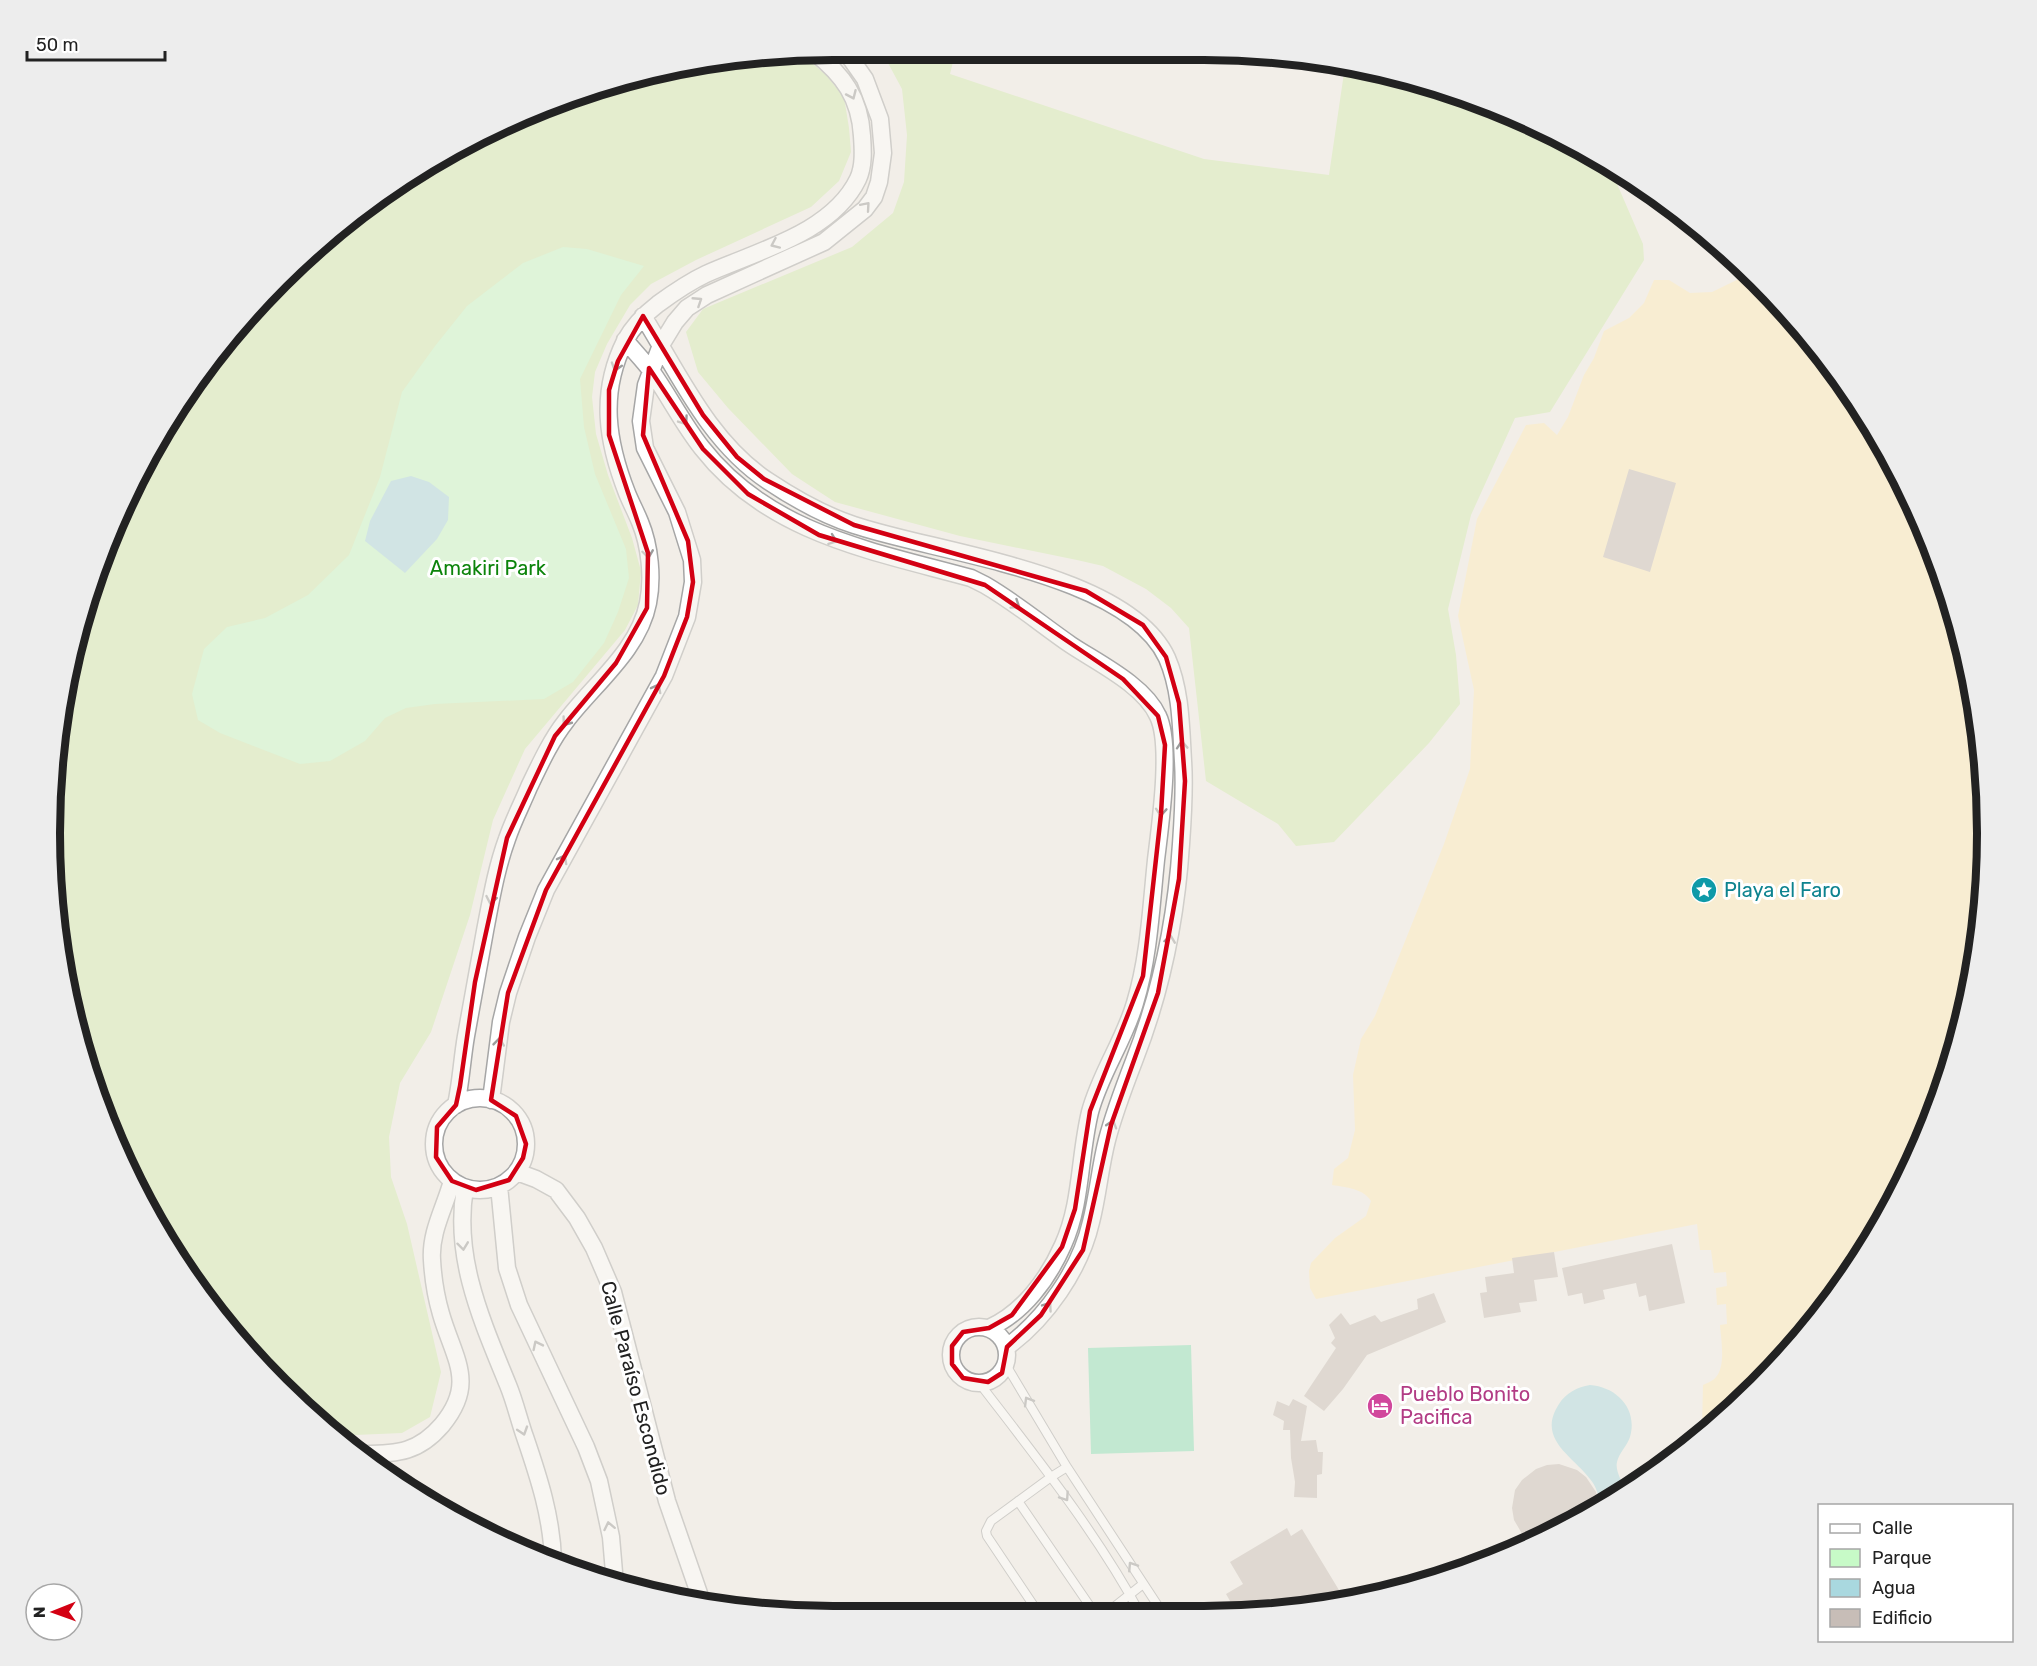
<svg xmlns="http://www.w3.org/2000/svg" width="2037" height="1666" font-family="Rubik,sans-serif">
  <rect width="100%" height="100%" fill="#f2eee8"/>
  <path fill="#d2ebaf" d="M 881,50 L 956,50 L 950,74 L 1204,159 L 1329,175 L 1344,73 L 1518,116 L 1596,155 L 1608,163 L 1643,244 L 1644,260 L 1550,412 L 1515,418 L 1471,515 L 1448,609 L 1456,655 L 1460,704 L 1429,743 L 1334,842 L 1296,846 L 1278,824 L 1206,781 L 1189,628 L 1171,608 L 1146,589 L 1103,566 L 1077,560 L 960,536 L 835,502 L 792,474 L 728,408 L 698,372 L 686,332 L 703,309 L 852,247 L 893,213 L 904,182 L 907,135 L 902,89 Z
    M 801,54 L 826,75 L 844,97 L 849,128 L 851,152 L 839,181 L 811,207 L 696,260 L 651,284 L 630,305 L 607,344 L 595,372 L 592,397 L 596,434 L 608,475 L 632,538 L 641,571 L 638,605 L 625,630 L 525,749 L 493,820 L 470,915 L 431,1032 L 400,1083 L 389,1137 L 391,1177 L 407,1224 L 441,1372 L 430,1417 L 402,1433 L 355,1435 L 317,1422 L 211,1310 L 130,1179 L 64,986 L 51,781 L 91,581 L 181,398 L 316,244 L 442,154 L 631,76 Z"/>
  <path fill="#ffebb9" d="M 1749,274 L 1826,356 L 1907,487 L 1961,631 L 1986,782 L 1981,936 L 1946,1085 L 1882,1225 L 1793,1350 L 1704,1433 L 1702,1427 L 1703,1385 C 1707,1383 1713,1381 1716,1377 C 1726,1366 1721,1339 1720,1325 L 1727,1324 L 1726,1304 L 1717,1305 L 1716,1288 L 1727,1286 L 1726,1272 L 1714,1273 L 1711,1250 L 1700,1250 L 1697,1224 L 1316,1299 L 1310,1288 L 1309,1271 L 1311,1263 L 1335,1238 L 1366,1216 L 1371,1201 C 1364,1189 1346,1187 1332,1185 L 1334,1169 L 1348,1158 L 1355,1130 L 1353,1075 L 1361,1039 L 1375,1016 L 1444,844 L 1470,769 L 1474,690 L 1458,616 L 1477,519 L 1526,425 L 1544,423 L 1557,435 L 1568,417 L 1584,375 L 1594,358 L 1604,331 L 1629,318 L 1644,303 L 1654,280 L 1669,280 L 1690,293 L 1712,292 Z"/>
  <path fill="#c7fac7" d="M 563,247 L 587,249 L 644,266 L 621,295 L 580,379 L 584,427 L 595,474 L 626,549 L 629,578 L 618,612 L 604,643 L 573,682 L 544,699 L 435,704 L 406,708 L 385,718 L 365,741 L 330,761 L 300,764 L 220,733 L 198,720 L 192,694 L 204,649 L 227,627 L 265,618 L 308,595 L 349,555 L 380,477 L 402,392 L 435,346 L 467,306 L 523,263 Z"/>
  <path fill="#87e0b6" d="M 1191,1345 L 1194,1451 L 1091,1454 L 1088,1348 Z"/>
  <path fill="#a9d8df" d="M 411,476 L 429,482 L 449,497 L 448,520 L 437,539 L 405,573 L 365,541 L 370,521 L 391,481 Z
    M 1590,1385 C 1617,1387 1638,1409 1630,1437 C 1627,1446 1619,1453 1617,1462 C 1615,1471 1622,1481 1625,1490 L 1600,1505 C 1599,1495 1596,1486 1590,1479 C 1573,1456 1536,1439 1559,1404 C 1566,1393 1577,1387 1590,1385 Z"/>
  <path fill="#c7bdb7" d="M 1629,469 L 1676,483 L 1650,572 L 1603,557 Z
    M 1672,1244 L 1685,1303 L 1649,1311 L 1646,1295 L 1639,1297 L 1636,1283 L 1603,1290 L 1605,1299 L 1584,1304 L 1582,1293 L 1568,1296 L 1562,1268 Z
    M 1554,1252 L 1558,1277 L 1534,1280 L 1537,1301 L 1519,1303 L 1521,1312 L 1484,1318 L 1480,1293 L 1487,1292 L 1485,1277 L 1514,1273 L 1512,1258 Z
    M 1434,1293 L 1446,1322 L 1367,1355 L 1343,1389 L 1324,1411 L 1304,1396 L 1336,1348 L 1331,1343 L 1335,1338 L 1329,1325 L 1341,1313 L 1350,1325 L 1375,1315 L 1381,1322 L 1418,1309 L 1417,1299 Z
    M 1293,1399 L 1307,1406 L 1301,1441 L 1316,1440 L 1318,1452 L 1323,1452 L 1322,1474 L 1317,1475 L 1317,1498 L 1294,1497 L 1295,1482 L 1291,1458 L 1290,1430 L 1283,1430 L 1284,1421 L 1273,1415 L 1277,1401 L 1289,1406 Z
    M 1559,1464 L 1577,1470 L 1586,1477 L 1596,1492 L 1598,1506 L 1550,1536 L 1528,1544 L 1514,1520 L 1512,1508 L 1515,1490 L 1522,1480 L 1536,1469 L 1547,1465 Z
    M 1287,1528 L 1291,1536 L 1302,1529 L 1345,1600 L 1255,1615 L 1238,1615 L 1226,1594 L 1243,1584 L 1230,1562 Z"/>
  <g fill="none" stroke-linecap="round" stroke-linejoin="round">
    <g stroke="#a6a6a6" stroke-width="10">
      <path id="service" d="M 1006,1365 L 1067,1467 L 1164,1615
        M 980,1384 C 1036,1457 1097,1533 1141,1615
        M 1018,1501 L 1096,1615
        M 1040,1615 L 987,1536 L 986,1531 L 991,1521 L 1051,1477 L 1067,1467
        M 1104,1615 L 1143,1584"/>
    </g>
    <g stroke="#a6a6a6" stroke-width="19">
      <path id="minor" d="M 643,316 C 679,374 709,442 768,481 C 795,499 823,515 854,525 C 937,553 1128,573 1167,658 C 1181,690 1181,727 1183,761 C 1185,789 1183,816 1181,844 C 1176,921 1162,990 1134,1061 C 1124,1087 1114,1113 1107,1140 C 1100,1167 1098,1195 1091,1222 C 1080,1270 1046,1318 1007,1347
        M 625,340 C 634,351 644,361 652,372 C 669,396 683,424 702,448 C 769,534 873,551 971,578 L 985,585 C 1016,603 1042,625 1071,645 C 1098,663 1144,685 1158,716 C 1172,745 1160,826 1156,860 C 1151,908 1149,957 1135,1003 C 1124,1041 1100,1074 1090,1112 C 1079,1157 1082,1203 1063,1245 C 1048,1279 1023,1313 989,1328
        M434 1144a46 46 0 1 1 92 0a46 46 0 1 1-92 0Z
        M 491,1100 L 501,1022 L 508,993 L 527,937 L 546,890 L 664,676 L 687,617 L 693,582 L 692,560 L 677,512 L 645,448 L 641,421 L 646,385 L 661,345 L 675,322 L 687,308 L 707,295 L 824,242 L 865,209 L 874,197 L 879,182 L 883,153 L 880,119 L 865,79 L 851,59 L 841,50
        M 456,1105 C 461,1082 462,1059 466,1036 C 472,1001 479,966 485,931 C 491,900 496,869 507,839 C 513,821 522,804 529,787 C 540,764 551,740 566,721 C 594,684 639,650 648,603 C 653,578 650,546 640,522 C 636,512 631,503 627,493 C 607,442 599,393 625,341 C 633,326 645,314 658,304 C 673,293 689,282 706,274 C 757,251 832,233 858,179 C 864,166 863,150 862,136 C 860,98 843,75 814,52
        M 517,1172 L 536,1179 L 556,1190 L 577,1218 L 594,1248 L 613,1292 L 667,1501 L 702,1602
        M 499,1186 L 507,1268 L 519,1305 L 586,1447 L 599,1481 L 611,1537 L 615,1584
        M 465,1188 C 453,1258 482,1321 508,1385 C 515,1402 519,1420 525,1437 C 539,1478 552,1518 553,1561
        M951 1355a28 28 0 1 1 56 0a28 28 0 1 1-56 0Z
        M 364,1454 C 398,1454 419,1452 442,1425 C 477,1383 454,1359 441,1314 C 436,1297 433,1278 432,1260 C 430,1232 445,1207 452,1181"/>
    </g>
    <use href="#service" stroke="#fff" stroke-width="8"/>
    <use href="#minor" stroke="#fff" stroke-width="16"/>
  </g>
  <defs><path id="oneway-chevron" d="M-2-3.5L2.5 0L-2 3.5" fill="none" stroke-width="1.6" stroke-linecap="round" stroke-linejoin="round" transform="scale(1.5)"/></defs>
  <g stroke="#9c9c9c">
    <use href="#oneway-chevron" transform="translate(852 95) rotate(66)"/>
    <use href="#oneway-chevron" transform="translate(866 206) rotate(-49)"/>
    <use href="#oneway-chevron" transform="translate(775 244) rotate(156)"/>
    <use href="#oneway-chevron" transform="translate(698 301) rotate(-33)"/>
    <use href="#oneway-chevron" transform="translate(616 367) rotate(107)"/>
    <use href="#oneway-chevron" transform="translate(684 421) rotate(55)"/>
    <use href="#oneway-chevron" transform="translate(833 540) rotate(20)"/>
    <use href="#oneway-chevron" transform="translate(648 554) rotate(82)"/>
    <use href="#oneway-chevron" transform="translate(1016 605) rotate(34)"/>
    <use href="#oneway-chevron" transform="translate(657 688) rotate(-62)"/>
    <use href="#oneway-chevron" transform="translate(566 722) rotate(127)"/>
    <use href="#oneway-chevron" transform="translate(1182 745) rotate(-94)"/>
    <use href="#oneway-chevron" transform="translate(1161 812) rotate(94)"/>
    <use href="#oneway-chevron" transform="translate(563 859) rotate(-62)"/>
    <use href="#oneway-chevron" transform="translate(491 900) rotate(101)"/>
    <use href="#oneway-chevron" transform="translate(1170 939) rotate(-82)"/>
    <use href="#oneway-chevron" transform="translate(499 1042) rotate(-84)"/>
    <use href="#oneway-chevron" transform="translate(1112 1124) rotate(-73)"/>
    <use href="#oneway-chevron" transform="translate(463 1246) rotate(83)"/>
    <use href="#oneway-chevron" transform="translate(1048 1306) rotate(-55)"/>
    <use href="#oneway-chevron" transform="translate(537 1345) rotate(-116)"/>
    <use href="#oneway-chevron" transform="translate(1028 1401) rotate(-121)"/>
    <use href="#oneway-chevron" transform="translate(523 1431) rotate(72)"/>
    <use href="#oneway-chevron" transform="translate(1065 1497) rotate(56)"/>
    <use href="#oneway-chevron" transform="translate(609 1526) rotate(-102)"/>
    <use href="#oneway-chevron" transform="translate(1132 1566) rotate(-123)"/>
  </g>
  <path d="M0 0H2037V1666H0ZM 643,316 L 703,415 L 737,457 L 764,479 L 854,525 L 1086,591 L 1143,625 L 1166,657 L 1179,703 L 1185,781 L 1179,879 L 1158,993 L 1111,1125 L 1083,1250 L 1041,1315 L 1007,1347 L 1002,1373 L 988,1382 L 963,1378 L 952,1364 L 952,1346 L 963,1332 L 989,1328 L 1012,1315 L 1062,1247 L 1075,1209 L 1090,1111 L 1143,976 L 1161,814 L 1165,745 L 1158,716 L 1123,679 L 985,585 L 819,535 L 748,494 L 703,449 L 649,368 L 643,435 L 688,541 L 693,582 L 687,617 L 664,676 L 546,890 L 508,993 L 491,1100 L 516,1116 L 526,1144 L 523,1158 L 509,1180 L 476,1190 L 452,1181 L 436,1157 L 437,1127 L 456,1105 L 460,1086 L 475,982 L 507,838 L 555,736 L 616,663 L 647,608 L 648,553 L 609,435 L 609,390 L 618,361 Z" fill="#f2eee8" fill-opacity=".55" fill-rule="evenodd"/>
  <path fill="none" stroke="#d30013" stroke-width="4.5" stroke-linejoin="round" d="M 643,316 L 703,415 L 737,457 L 764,479 L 854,525 L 1086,591 L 1143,625 L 1166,657 L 1179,703 L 1185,781 L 1179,879 L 1158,993 L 1111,1125 L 1083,1250 L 1041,1315 L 1007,1347 L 1002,1373 L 988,1382 L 963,1378 L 952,1364 L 952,1346 L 963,1332 L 989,1328 L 1012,1315 L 1062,1247 L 1075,1209 L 1090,1111 L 1143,976 L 1161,814 L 1165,745 L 1158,716 L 1123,679 L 985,585 L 819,535 L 748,494 L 703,449 L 649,368 L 643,435 L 688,541 L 693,582 L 687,617 L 664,676 L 546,890 L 508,993 L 491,1100 L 516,1116 L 526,1144 L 523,1158 L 509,1180 L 476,1190 L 452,1181 L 436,1157 L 437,1127 L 456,1105 L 460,1086 L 475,982 L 507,838 L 555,736 L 616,663 L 647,608 L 648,553 L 609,435 L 609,390 L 618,361 Z"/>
  <defs>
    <g id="sight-disc" transform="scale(1.35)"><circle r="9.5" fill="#0f9aa8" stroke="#fff"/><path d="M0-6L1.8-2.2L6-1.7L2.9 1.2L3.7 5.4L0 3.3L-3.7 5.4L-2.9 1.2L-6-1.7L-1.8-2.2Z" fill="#fff"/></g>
    <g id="hotel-disc" transform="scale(1.35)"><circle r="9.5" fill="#d1479c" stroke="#fff"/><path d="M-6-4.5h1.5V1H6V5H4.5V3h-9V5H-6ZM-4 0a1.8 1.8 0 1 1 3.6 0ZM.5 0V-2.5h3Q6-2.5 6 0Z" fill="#fff"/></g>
  </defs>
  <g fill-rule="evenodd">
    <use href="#sight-disc" x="1704" y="890"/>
    <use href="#hotel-disc" x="1380" y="1406"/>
  </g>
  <g text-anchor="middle" stroke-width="6" stroke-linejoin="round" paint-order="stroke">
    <g font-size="20" fill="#0c840b" stroke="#fff">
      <text x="488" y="575">Amakiri Park</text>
    </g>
    <g font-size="20" fill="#0d838f" stroke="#fff" text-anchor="start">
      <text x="1724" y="897">Playa el Faro</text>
    </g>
    <g font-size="20" fill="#222" stroke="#fff">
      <text transform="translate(636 1388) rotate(75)" y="7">Calle Paraíso Escondido</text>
    </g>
    <g font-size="20" fill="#b23c85" stroke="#fff" text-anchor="start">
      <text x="1400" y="1401">Pueblo Bonito<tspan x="1400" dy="23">Pacifica</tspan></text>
    </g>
  </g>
  <path d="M0 0H2037V1666H0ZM833 60H1204A773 773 0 0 1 1977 833V833A773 773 0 0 1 1204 1606H833A773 773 0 0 1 60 833V833A773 773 0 0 1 833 60Z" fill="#ededed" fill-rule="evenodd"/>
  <path fill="none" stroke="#222" stroke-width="8" d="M833 60H1204A773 773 0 0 1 1977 833V833A773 773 0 0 1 1204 1606H833A773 773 0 0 1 60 833V833A773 773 0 0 1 833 60Z"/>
  <rect x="1818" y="1504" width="195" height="138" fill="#ffffff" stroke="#a7a7a7" stroke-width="1.5"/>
  <rect x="1830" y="1524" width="30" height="9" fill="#ffffff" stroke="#a7a7a7" stroke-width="1.5"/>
  <text x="1872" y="1534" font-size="18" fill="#222222">Calle</text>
  <rect x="1830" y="1549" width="30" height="18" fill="#c7fac7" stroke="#a7a7a7" stroke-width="1.5"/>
  <text x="1872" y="1564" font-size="18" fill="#222222">Parque</text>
  <rect x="1830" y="1579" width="30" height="18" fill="#a9d8df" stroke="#a7a7a7" stroke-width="1.5"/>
  <text x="1872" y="1594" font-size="18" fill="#222222">Agua</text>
  <rect x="1830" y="1609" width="30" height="18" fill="#c7bdb7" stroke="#a7a7a7" stroke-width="1.5"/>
  <text x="1872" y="1624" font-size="18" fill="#222222">Edificio</text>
  <g transform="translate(54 1612) rotate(269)"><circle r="28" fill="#ffffff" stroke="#a7a7a7" stroke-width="1.5"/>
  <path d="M0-4.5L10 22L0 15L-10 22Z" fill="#d30013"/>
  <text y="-9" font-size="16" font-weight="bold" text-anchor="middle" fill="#222222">N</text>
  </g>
  <path d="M27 51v9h138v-9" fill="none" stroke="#222222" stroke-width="3"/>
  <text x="36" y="51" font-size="18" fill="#222222" stroke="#ffffff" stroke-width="4.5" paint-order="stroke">50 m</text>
</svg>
